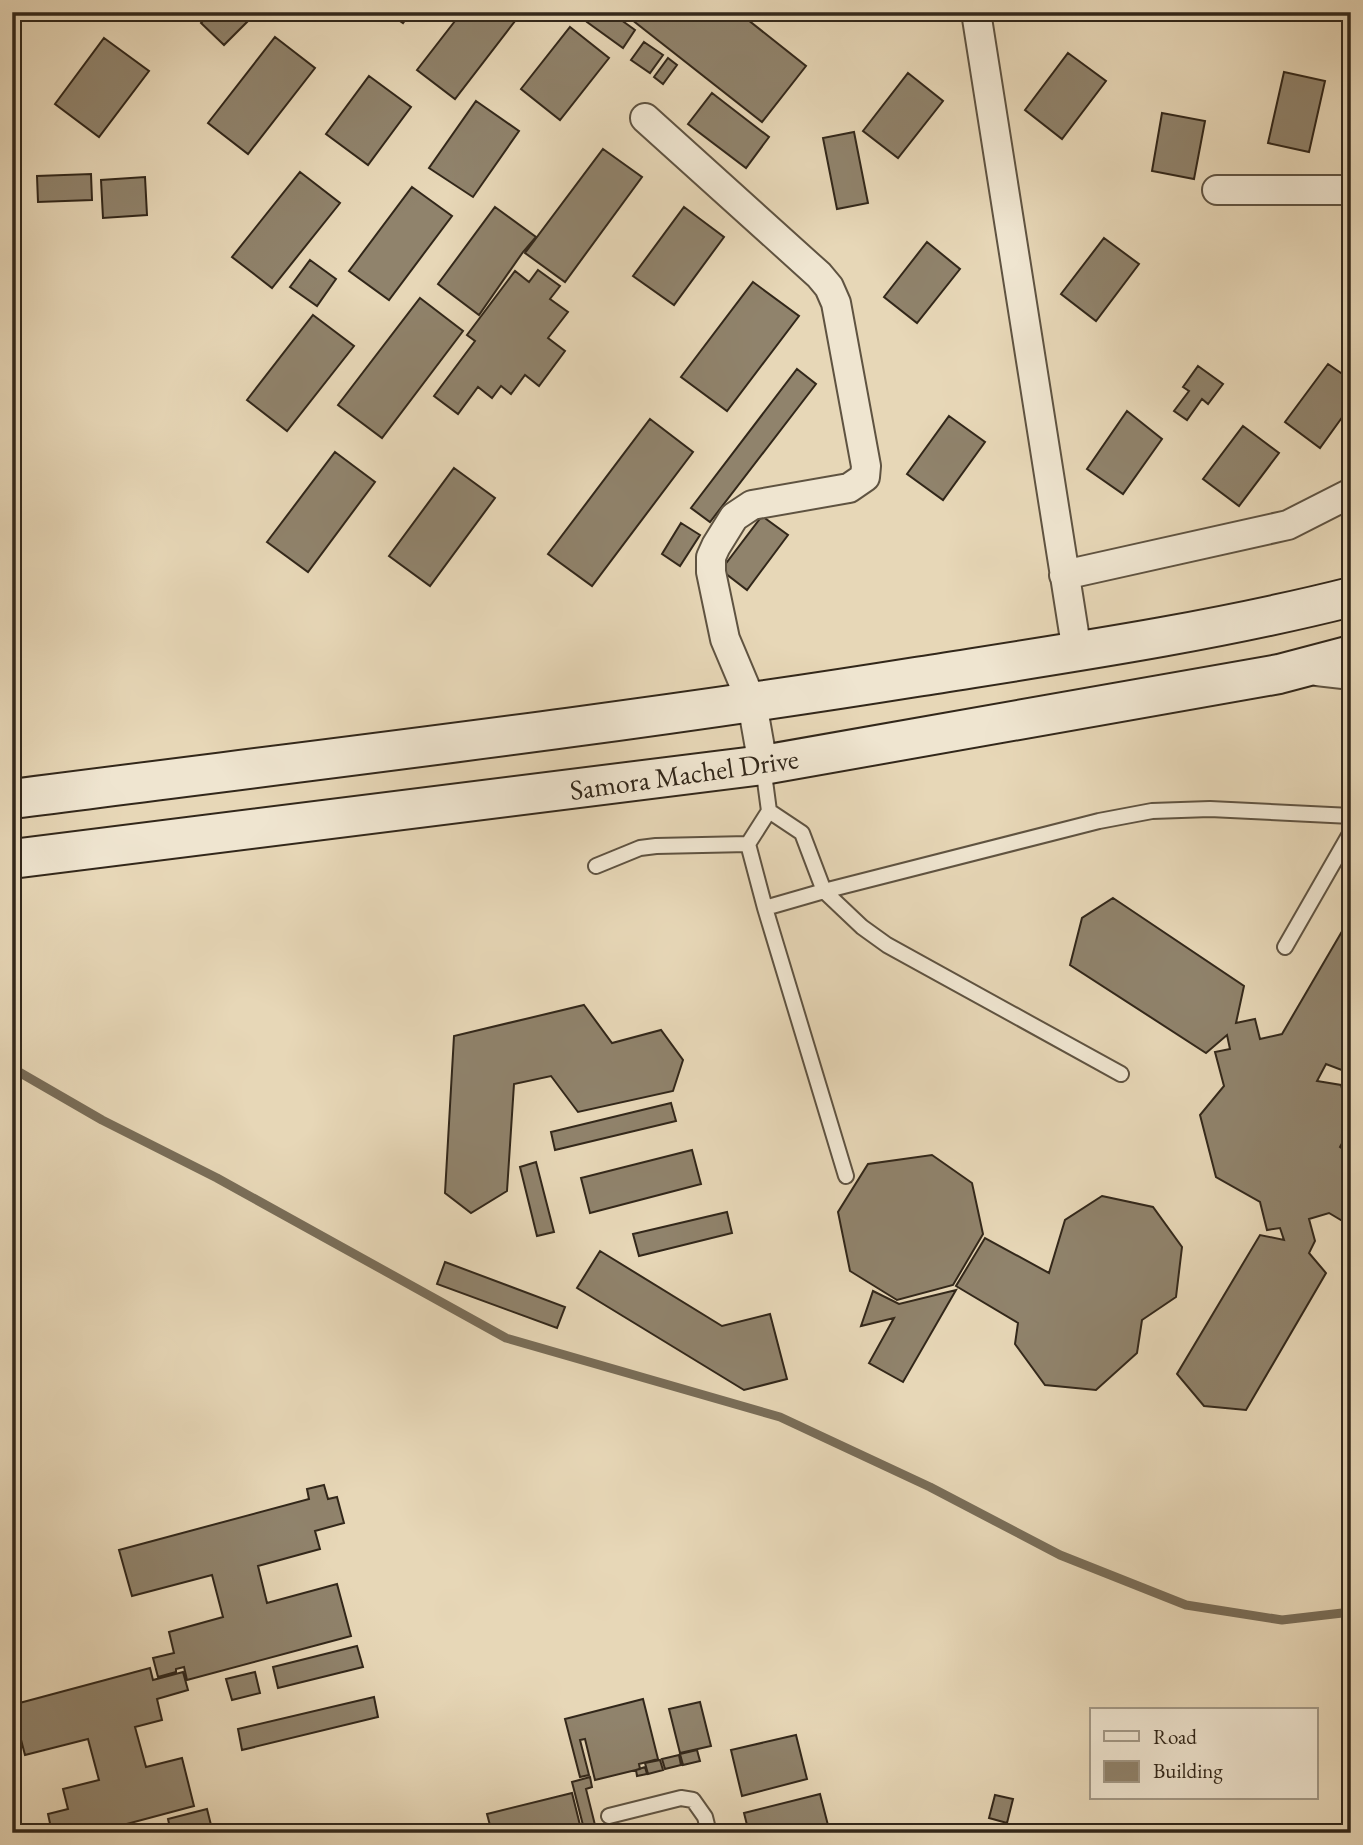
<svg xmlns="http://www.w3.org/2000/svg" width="1363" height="1845" font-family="'EB Garamond',serif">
  <rect width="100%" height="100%" fill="#e7d7b7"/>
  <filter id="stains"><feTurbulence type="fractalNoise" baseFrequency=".00286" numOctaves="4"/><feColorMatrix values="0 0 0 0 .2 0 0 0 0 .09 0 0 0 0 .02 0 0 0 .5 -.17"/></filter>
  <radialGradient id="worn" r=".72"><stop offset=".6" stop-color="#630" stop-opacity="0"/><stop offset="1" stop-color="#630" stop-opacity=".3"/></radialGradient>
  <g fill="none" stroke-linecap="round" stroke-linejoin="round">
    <path stroke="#796d58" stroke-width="9" d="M 12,1068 L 102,1120 L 217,1178 L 506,1338 L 780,1417 L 930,1487 L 1060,1555 L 1186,1605 L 1282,1620 L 1351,1612"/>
  </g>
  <path fill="#90836c" stroke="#32271a" stroke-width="2" d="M 211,12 L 257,12 L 224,45 L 201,23 Z
    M 387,12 L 411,12 L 403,23 Z
    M 462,12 L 522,12 L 455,99 L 417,70 Z
    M 594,12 L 610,12 L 635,30 L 623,48 L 587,22 Z
    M 622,12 L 738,12 L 806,66 L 762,122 Z
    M 570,27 L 609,58 L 560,120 L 521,89 Z
    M 275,37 L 315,68 L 248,154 L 208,123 Z
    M 104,38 L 149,71 L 99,137 L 55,104 Z
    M 644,42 L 663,55 L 650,73 L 631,60 Z
    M 1068,53 L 1106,81 L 1062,139 L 1025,110 Z
    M 668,58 L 677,65 L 663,84 L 654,77 Z
    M 1284,72 L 1325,81 L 1309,152 L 1268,143 Z
    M 908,73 L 943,101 L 898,158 L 863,131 Z
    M 369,76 L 411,107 L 368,165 L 326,134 Z
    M 712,93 L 769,137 L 746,168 L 688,124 Z
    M 476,101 L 519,131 L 473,197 L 429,168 Z
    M 1162,113 L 1205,121 L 1194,179 L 1152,171 Z
    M 854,132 L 868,203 L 837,209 L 823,138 Z
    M 603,149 L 642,177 L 565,282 L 525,253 Z
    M 300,172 L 340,203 L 272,288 L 232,257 Z
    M 91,174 L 92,200 L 38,202 L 37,176 Z
    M 145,177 L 147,215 L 103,218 L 101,180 Z
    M 412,187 L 452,216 L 389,300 L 349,271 Z
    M 495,207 L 536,237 L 523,252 L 479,315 L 438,284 Z
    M 684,207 L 724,237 L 674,305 L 633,276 Z
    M 1104,238 L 1139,264 L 1096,321 L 1061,294 Z
    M 927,242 L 960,269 L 917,323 L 884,297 Z
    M 310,260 L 336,279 L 317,306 L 290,287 Z
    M 538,270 L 560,286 L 550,299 L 568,312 L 548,338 L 565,351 L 539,386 L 525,375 L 511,394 L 501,386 L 492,398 L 478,387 L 458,414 L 434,396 L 475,341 L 467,335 L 515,271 L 529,282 Z
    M 753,282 L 799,316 L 727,411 L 681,377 Z
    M 420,298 L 463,331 L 382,438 L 338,405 Z
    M 313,315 L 354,346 L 287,431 L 247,400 Z
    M 1328,364 L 1351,380 L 1351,405 L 1320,448 L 1285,422 Z
    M 1198,366 L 1223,384 L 1208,404 L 1202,399 L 1187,420 L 1174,411 L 1189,391 L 1183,387 Z
    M 797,369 L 816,384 L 710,522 L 691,508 Z
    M 1127,411 L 1162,439 L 1123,494 L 1087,469 Z
    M 949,416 L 985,442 L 943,500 L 907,474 Z
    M 650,419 L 693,452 L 592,586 L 548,554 Z
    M 1243,426 L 1279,453 L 1239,506 L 1203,479 Z
    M 335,452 L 375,482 L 308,572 L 267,542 Z
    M 454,468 L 495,498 L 430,586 L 389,556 Z
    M 762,516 L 788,535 L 747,590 L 721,570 Z
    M 681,523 L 700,535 L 680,566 L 662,554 Z
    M 1113,898 L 1244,986 L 1236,1023 L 1255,1019 L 1260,1039 L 1282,1034 L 1351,916 L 1351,1066 L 1347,1072 L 1326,1064 L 1317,1081 L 1341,1085 L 1351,1119 L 1351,1127 L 1340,1147 L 1351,1155 L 1351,1226 L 1329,1213 L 1309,1219 L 1315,1241 L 1309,1253 L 1326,1273 L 1246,1410 L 1204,1406 L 1177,1374 L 1260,1235 L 1284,1240 L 1280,1228 L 1267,1230 L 1260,1202 L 1216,1177 L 1200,1115 L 1224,1086 L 1215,1052 L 1230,1049 L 1227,1035 L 1206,1053 L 1070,965 L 1082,918 Z
    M 584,1005 L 612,1043 L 661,1030 L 683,1060 L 673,1091 L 578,1112 L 551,1076 L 514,1084 L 507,1191 L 471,1213 L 445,1193 L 454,1036 Z
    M 671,1103 L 676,1121 L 555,1150 L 551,1132 Z
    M 692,1150 L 701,1184 L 590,1213 L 581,1178 Z
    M 932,1155 L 972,1183 L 983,1234 L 953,1285 L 897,1300 L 850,1271 L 838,1212 L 868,1164 Z
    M 536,1162 L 554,1232 L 537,1236 L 520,1167 Z
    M 1102,1196 L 1153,1207 L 1182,1247 L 1176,1297 L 1142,1320 L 1137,1353 L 1096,1390 L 1045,1385 L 1015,1344 L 1018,1323 L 956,1286 L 985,1238 L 1049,1273 L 1065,1220 Z
    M 727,1212 L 732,1233 L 639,1256 L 633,1234 Z
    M 600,1251 L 722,1326 L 770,1314 L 787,1379 L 744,1390 L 577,1288 Z
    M 445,1262 L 565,1307 L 557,1328 L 437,1284 Z
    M 956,1290 L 903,1382 L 869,1363 L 894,1318 L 861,1326 L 873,1291 L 899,1304 Z
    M 324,1485 L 328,1499 L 337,1497 L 344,1523 L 315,1531 L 320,1549 L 258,1566 L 267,1603 L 337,1584 L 351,1636 L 187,1680 L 184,1667 L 176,1669 L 176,1672 L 158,1677 L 153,1658 L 174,1653 L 169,1632 L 223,1617 L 212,1575 L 132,1596 L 119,1550 L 309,1499 L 307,1489 Z
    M 357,1646 L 363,1667 L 278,1688 L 273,1667 Z
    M 150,1668 L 153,1680 L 183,1672 L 188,1690 L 157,1699 L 162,1720 L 135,1727 L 146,1767 L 182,1758 L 194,1806 L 93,1833 L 45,1833 L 44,1830 L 51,1828 L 48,1814 L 68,1809 L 63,1789 L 99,1780 L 88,1739 L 25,1755 L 12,1705 Z
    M 255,1672 L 260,1693 L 232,1700 L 226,1679 Z
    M 374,1697 L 378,1717 L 242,1750 L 238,1729 Z
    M 643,1699 L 658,1759 L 639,1764 L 640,1769 L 595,1780 L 585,1739 L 580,1740 L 589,1775 L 580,1777 L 565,1719 Z
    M 700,1702 L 711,1746 L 680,1753 L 669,1709 Z
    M 796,1735 L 807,1779 L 742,1796 L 731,1750 Z
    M 697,1750 L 700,1761 L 683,1765 L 680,1754 Z
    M 679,1755 L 681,1765 L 665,1769 L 662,1759 Z
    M 660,1760 L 663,1770 L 648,1774 L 645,1763 Z
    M 645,1767 L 647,1774 L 637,1776 L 636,1770 Z
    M 590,1777 L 592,1787 L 586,1789 L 597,1833 L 585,1833 L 572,1782 Z
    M 572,1793 L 582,1833 L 492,1833 L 487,1814 Z
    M 820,1794 L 830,1833 L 749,1833 L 744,1813 Z
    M 995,1795 L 1013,1799 L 1007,1823 L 989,1818 Z
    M 207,1809 L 213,1833 L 171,1833 L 168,1819 Z
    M 1142,1825 L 1144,1833 L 1134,1833 L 1132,1827 Z
    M 39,1826 L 40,1833 L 12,1833 L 12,1832 Z"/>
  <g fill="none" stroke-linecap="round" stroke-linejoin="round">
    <g stroke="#5f5341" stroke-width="18">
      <path id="service" d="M 1316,678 L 1351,682
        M 763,766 L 769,811 L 748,844 L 765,908 L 846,1176
        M 769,811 L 802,833 L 824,891 L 862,927 L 887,945 L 1121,1074
        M 596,866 L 640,848 L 656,846 L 748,844
        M 765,908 L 824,891 L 1099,821 L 1152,811 L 1210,809 L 1351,816
        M 1285,947 L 1351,832
        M 609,1816 L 681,1798 L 693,1800 L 705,1817 L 709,1833"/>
    </g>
    <g stroke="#5f5341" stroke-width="32">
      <path id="minor" d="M 976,12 L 1077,652
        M 645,118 L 819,275 L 829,287 L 836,303 L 866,466 L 865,477 L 849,488 L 752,505 L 734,517 L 716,546 L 711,557 L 711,572 L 725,639 L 752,703 L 763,765
        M 1217,190 L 1351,190
        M 1064,575 L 1288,525 L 1351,493"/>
    </g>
    <g stroke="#32271a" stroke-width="42">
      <path id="secondary" d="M 12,799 C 314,760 616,725 916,677 C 1061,654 1208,633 1351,597
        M 12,859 L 763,765 L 1279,674 L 1351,655"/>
    </g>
    <use href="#service" stroke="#efe5d0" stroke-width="14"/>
    <use href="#minor" stroke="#efe5d0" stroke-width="28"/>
    <use href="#secondary" stroke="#efe5d0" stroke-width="38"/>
  </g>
  <g text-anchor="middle" stroke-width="5" stroke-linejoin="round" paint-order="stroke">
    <g font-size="28" fill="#32271a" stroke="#efe5d0">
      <text transform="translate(684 774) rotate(-8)" y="10">Samora Machel Drive</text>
    </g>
  </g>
  <rect width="1363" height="1845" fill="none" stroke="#e7d7b7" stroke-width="42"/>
  <rect x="14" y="14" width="1335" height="1817" fill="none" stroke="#32271a" stroke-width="3.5"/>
  <rect x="21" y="21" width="1321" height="1803" fill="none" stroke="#32271a" stroke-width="2"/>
  <rect x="1090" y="1708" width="228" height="91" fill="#efe5d0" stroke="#a39987" stroke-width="2"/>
  <rect x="1104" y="1731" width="35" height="10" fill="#efe5d0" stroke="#a39987" stroke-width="2"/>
  <text x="1153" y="1744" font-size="21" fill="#32271a">Road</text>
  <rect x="1104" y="1761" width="35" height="21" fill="#90836c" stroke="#a39987" stroke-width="2"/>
  <text x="1153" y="1778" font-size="21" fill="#32271a">Building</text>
  <rect width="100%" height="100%" filter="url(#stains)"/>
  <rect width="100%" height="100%" fill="url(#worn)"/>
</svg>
